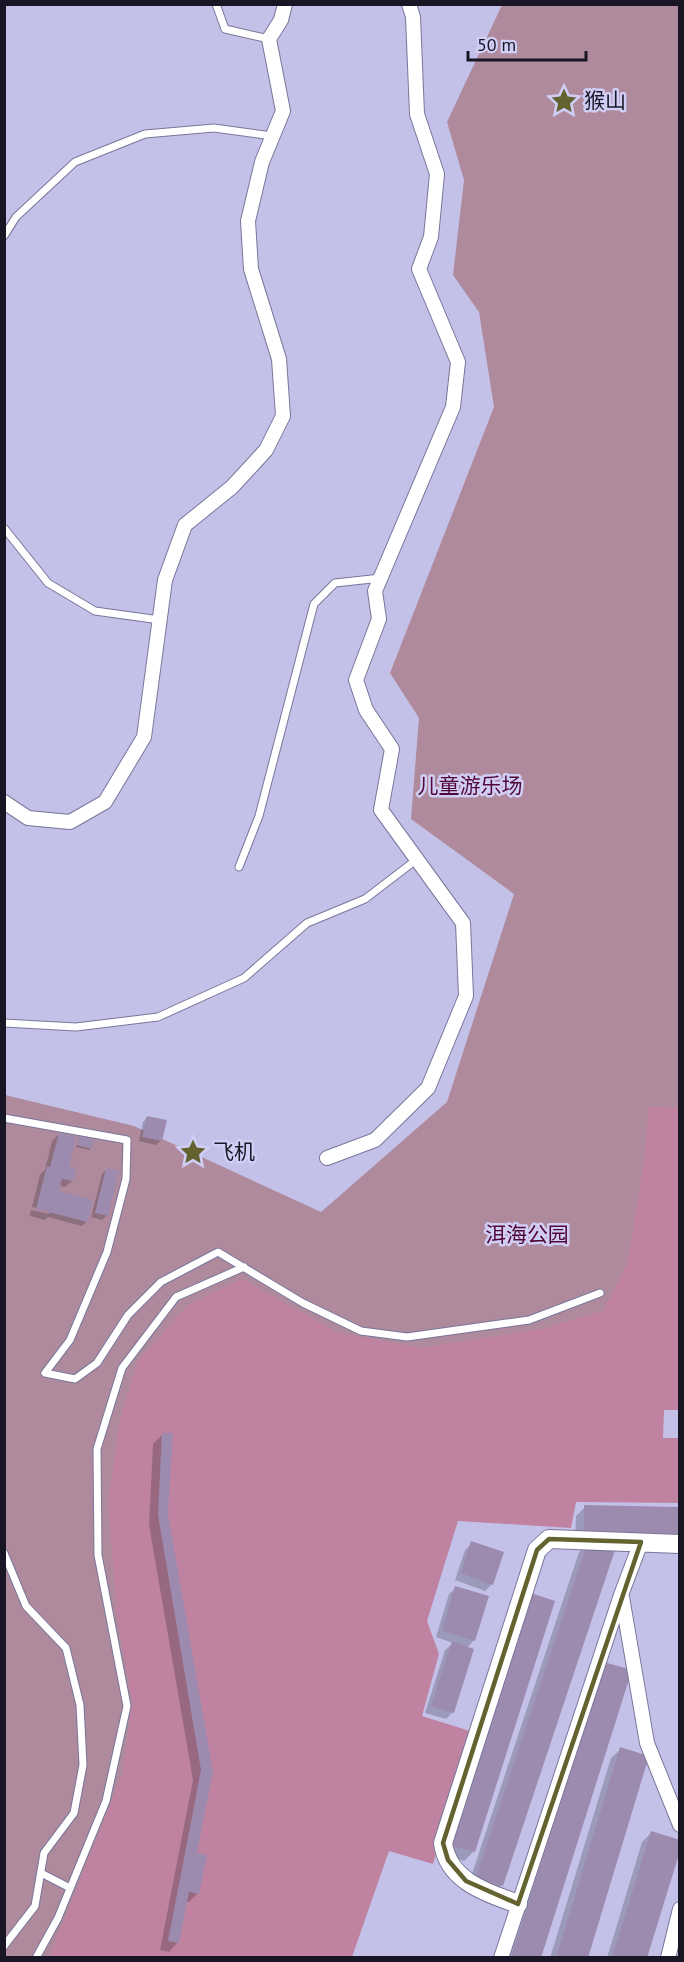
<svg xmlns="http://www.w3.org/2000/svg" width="684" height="1962" font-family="'PT Sans','Noto Sans SC',sans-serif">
  <rect width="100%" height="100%" fill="#c4c1e9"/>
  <path fill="#af8a9c" d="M 502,5 L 679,5 L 679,1339 L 484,1402 L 171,1958 L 5,1958 L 5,1095 L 134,1126 L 321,1212 L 447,1102 L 514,894 L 411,819 L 419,718 L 390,673 L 494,407 L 479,312 L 453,275 L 464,180 L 447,122 Z"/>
  <path fill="#bf83a1" d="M 649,1106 L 679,1109 L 679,1410 L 664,1410 L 663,1438 L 679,1438 L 679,1503 L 576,1502 L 571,1528 L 458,1521 L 427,1621 L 439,1654 L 422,1716 L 470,1731 L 433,1864 L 389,1851 L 352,1957 L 49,1958 L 123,1772 L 132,1701 L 117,1616 L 108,1502 L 120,1419 L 137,1362 L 188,1305 L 242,1279 L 337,1332 L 421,1348 L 546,1328 L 604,1310 L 628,1261 L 644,1160 Z"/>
  <path fill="#0003" d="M 147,1117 L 161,1140 L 156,1145 L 139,1141 L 143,1122 Z
    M 59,1134 L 72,1181 L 65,1187 L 59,1186 L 57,1193 L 86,1222 L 82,1226 L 48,1217 L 45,1220 L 30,1216 L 31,1210 L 49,1214 L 49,1211 L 32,1207 L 40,1175 L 45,1170 L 52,1141 Z
    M 80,1138 L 91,1148 L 89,1150 L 76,1147 Z
    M 107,1169 L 107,1215 L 102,1220 L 91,1217 L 102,1174 Z
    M 163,1434 L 167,1514 L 211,1772 L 195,1854 L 198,1893 L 189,1902 L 186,1902 L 178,1942 L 169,1952 L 160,1950 L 193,1780 L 149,1525 L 153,1444 Z
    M 585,1507 L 590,1542 L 502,1885 L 492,1894 L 468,1886 L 579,1552 L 589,1542 L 575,1542 L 576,1516 Z
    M 472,1543 L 492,1584 L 485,1591 L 455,1580 L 465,1550 Z
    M 456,1588 L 474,1640 L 467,1648 L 453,1712 L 446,1719 L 425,1713 L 445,1650 L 453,1643 L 436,1637 L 449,1594 Z
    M 553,1602 L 473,1852 L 464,1861 L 442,1854 Z
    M 595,1673 L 539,1958 L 505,1958 Z
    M 621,1749 L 586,1958 L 550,1958 L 611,1758 Z
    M 651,1833 L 646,1958 L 607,1958 L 642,1842 Z"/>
  <path fill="#9d8baf" d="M 147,1116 L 167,1120 L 162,1141 L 142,1137 Z
    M 59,1133 L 76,1137 L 69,1166 L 76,1168 L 73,1181 L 62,1179 L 59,1191 L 93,1200 L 88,1222 L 36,1209 L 47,1166 L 50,1167 Z
    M 79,1136 L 94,1140 L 92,1149 L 77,1145 Z
    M 106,1168 L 119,1171 L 108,1216 L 95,1213 Z
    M 162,1433 L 173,1433 L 168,1514 L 213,1772 L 197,1853 L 207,1855 L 199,1894 L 189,1892 L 179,1943 L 168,1941 L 201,1770 L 158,1515 Z
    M 584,1505 L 680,1507 L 680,1535 L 584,1533 Z
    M 471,1541 L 504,1552 L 493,1585 L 461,1573 Z
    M 588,1541 L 615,1550 L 503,1886 L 476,1877 Z
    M 455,1586 L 489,1596 L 475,1641 L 442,1631 Z
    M 531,1593 L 555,1601 L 475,1852 L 450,1845 Z
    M 452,1641 L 474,1649 L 454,1713 L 431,1706 Z
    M 604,1662 L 632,1670 L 541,1958 L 511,1958 Z
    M 620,1747 L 649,1756 L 588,1958 L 556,1958 Z
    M 651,1831 L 680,1840 L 680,1851 L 647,1958 L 612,1958 Z"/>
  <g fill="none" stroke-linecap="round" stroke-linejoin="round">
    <g stroke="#79769b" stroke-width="9">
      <path id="service" d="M 216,4 L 225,29 L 269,39
        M 4,236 L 16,217 L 75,162 L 145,134 L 214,128 L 272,136
        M 4,528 L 48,583 L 95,611 L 160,620
        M 239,867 L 259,816 L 314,604 L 335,583 L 381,578
        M 4,1023 L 76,1027 L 158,1017 L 244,978 L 307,923 L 365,899 L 416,860
        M 4,1118 L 127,1140 L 126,1179 L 107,1252 L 70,1340 L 45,1373 L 75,1379 L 97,1363 L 128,1315 L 161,1282 L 218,1252 L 303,1303 L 361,1331 L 407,1337 L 529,1320 L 600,1293
        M 4,1553 L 26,1606 L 66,1648 L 80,1705 L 83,1765 L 74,1813 L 44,1853 L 35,1906 L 4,1946
        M 41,1873 L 70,1888
        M 36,1958 L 58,1918 L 106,1801 L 127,1706 L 98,1555 L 97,1449 L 122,1368 L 176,1297 L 244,1267"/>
    </g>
    <g stroke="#79769b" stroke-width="16">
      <path id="minor" d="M 4,802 L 28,818 L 70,822 L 105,802 L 144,737 L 165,580 L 185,525 L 232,487 L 266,450 L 283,416 L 279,359 L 251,269 L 248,221 L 262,162 L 283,111 L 269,39 L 281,20 L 285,4
        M 327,1158 L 375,1140 L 428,1088 L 466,996 L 463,923 L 381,810 L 392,749 L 366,710 L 356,680 L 379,619 L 375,591 L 453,407 L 458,362 L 419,269 L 431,237 L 437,174 L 417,114 L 413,17 L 409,4
        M 622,1597 L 647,1743 L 680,1825
        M 501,1958 L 621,1595 L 641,1542
        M 668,1958 L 680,1909"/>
    </g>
    <g stroke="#79769b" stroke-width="20">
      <path id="tertiary" d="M 518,1904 C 487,1893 448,1881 443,1843 L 537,1550 L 549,1539 L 680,1544"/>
    </g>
    <use href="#service" stroke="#fff" stroke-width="7"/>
    <use href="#minor" stroke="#fff" stroke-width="14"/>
    <use href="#tertiary" stroke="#fff" stroke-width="18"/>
  </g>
  <path fill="none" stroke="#646330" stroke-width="4.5" stroke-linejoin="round" d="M 549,1539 L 641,1542 L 518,1904 L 466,1881 L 448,1860 L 443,1843 L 537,1550 Z"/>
  <defs>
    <g id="sight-bare" transform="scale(2.07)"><path d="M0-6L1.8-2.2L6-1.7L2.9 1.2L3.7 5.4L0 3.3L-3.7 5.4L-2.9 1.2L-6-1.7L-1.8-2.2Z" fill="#646330" stroke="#d1cef6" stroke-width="2.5" paint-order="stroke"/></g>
  </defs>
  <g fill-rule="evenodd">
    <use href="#sight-bare" x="564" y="101"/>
    <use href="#sight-bare" x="193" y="1152"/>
  </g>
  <g text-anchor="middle" stroke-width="5" stroke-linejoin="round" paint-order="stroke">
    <g font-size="21" fill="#181624" stroke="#d1cef6" text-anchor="start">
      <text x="584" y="108">猴山</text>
      <text x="213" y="1159">飞机</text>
    </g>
    <g font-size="21" fill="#510736" stroke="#d1cef6">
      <text x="470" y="793">儿童游乐场</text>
      <text x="527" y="1242">洱海公园</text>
    </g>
  </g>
  <rect width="684" height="1962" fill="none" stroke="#181624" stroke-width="12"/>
  <path d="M468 51v9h118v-9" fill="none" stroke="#181624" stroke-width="3"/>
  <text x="477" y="51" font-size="18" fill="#181624" stroke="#d1cef6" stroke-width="4.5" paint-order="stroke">50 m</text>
</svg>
